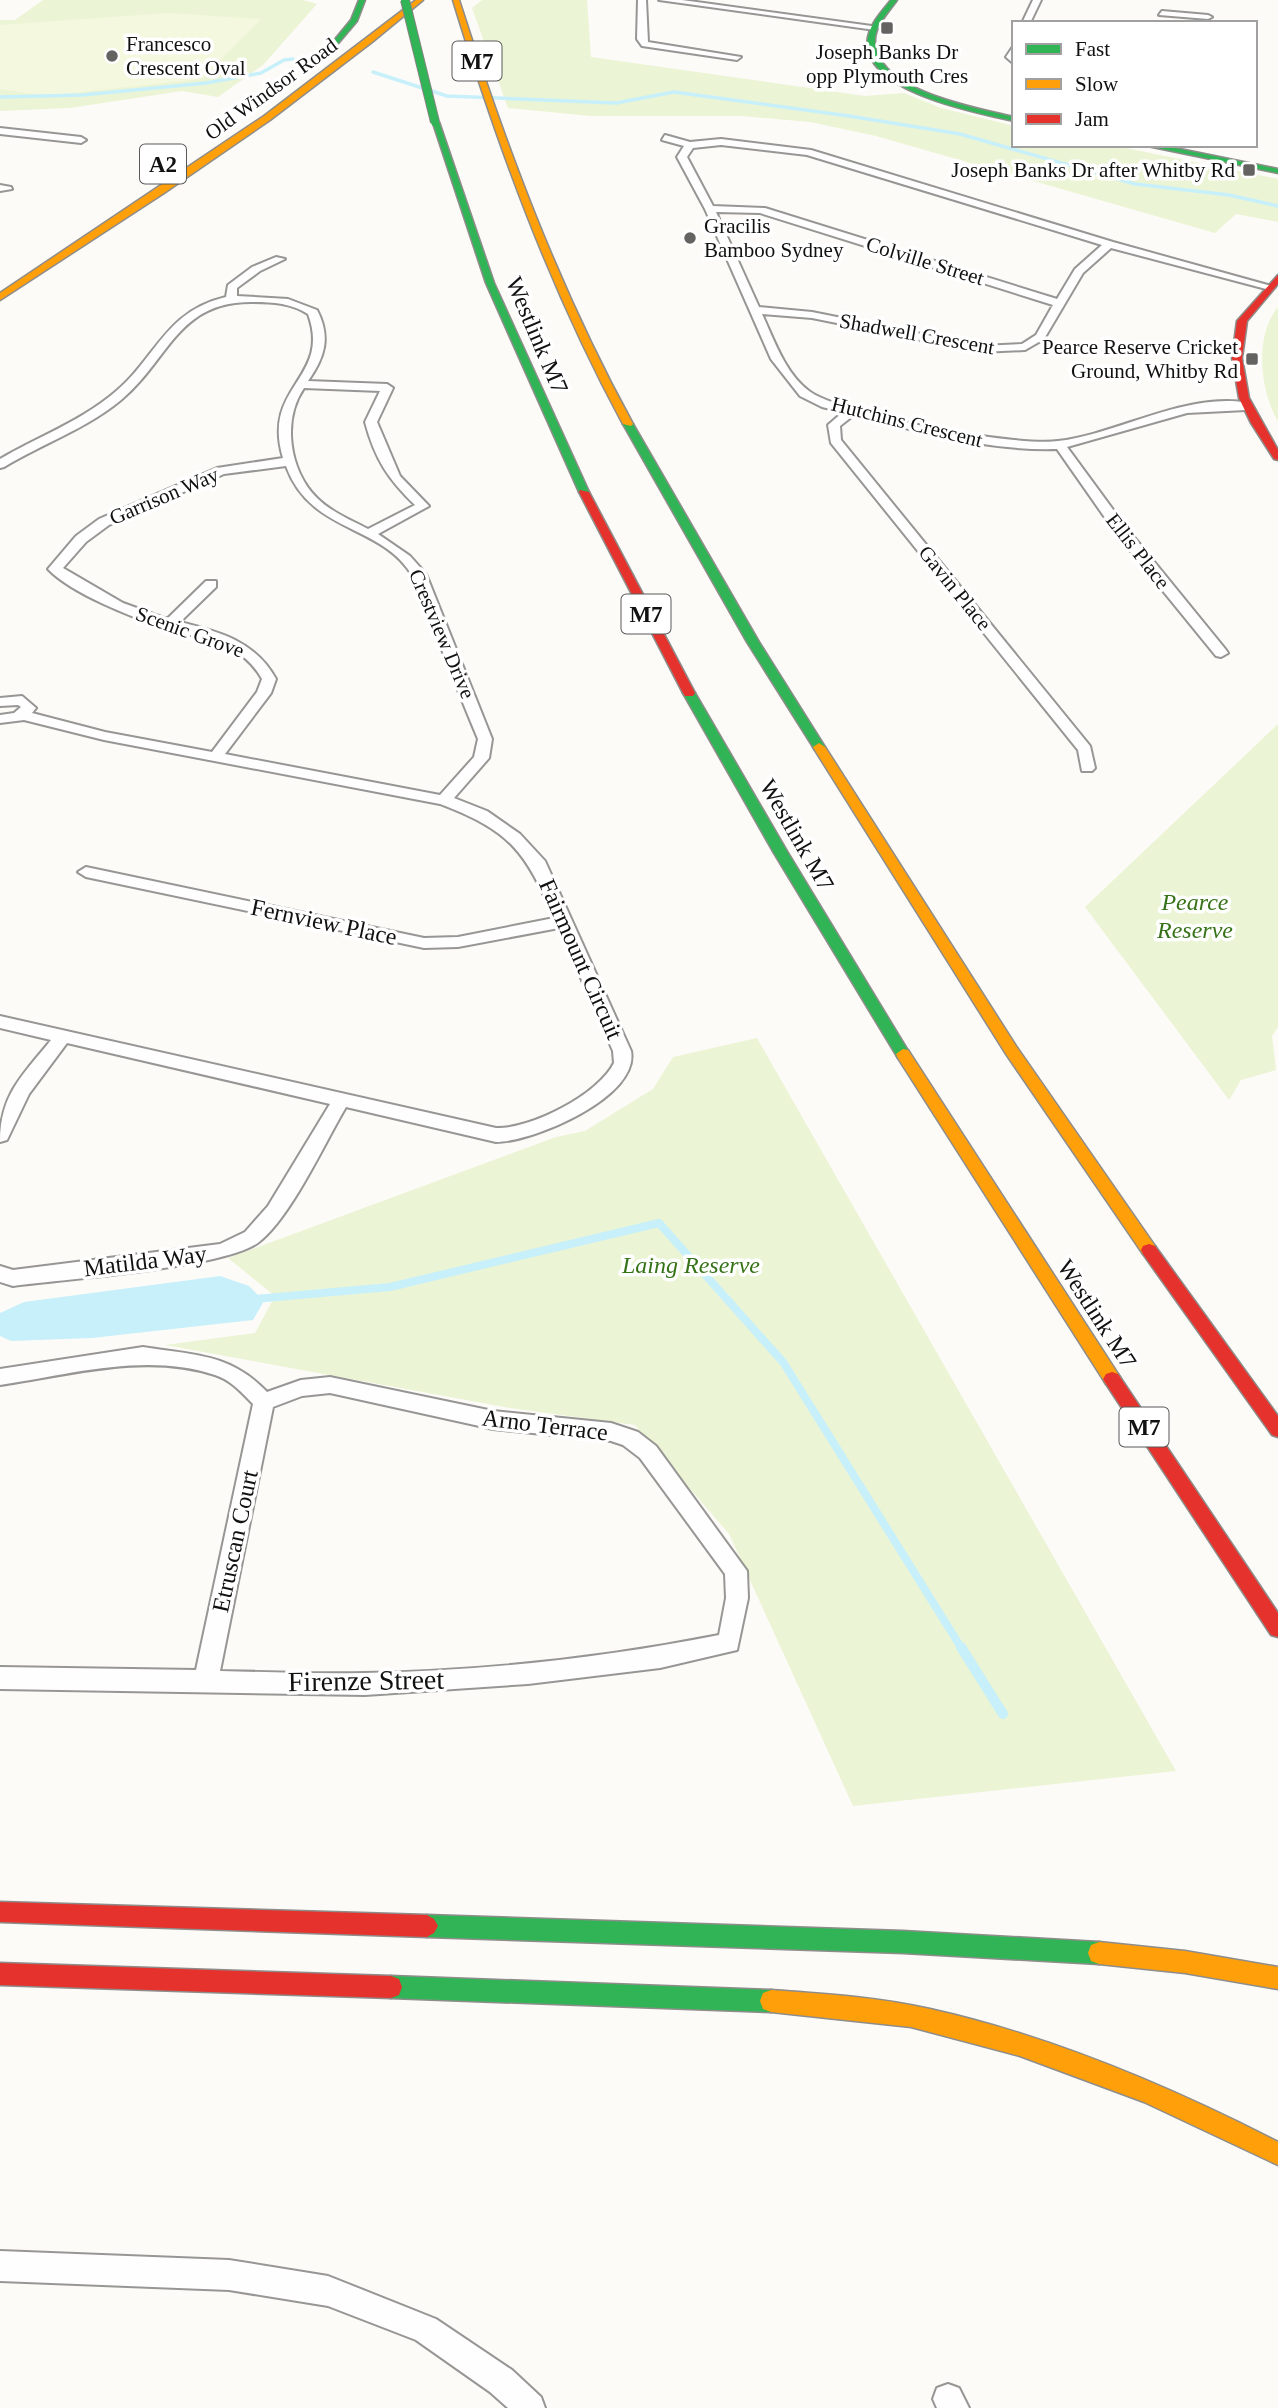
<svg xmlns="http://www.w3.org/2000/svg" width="1278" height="2408" font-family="'Times New Roman',serif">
  <rect width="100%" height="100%" fill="#fdfbf7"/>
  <path fill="#ebf4d4" d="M 43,0 L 303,0 L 317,4 L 263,65 L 218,97 L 182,91 L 70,108 L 0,111 L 0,20 L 15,20 Z
    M 482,0 L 587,0 L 591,57 L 865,96 L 904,93 L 941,108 L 1014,126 L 1014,145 L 1111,145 L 1278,179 L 1278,222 L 1236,214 L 1215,233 L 876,136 L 810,122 L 743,116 L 591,116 L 508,108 L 472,8 Z
    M 1278,307 L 1278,421 C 1260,392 1254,335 1278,307 Z
    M 1278,724 L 1278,1027 L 1272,1036 L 1276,1070 L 1241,1080 L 1229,1100 L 1085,907 Z
    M 757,1038 L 1176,1771 L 853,1806 L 729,1534 L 635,1425 L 510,1408 L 165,1345 L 255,1333 L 275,1296 L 228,1258 L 556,1137 L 585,1131 L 653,1089 L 673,1057 Z"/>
  <path fill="#f4f8df" d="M 169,13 L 261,19 L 202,79 L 45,96 L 0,89 L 0,25 Z"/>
  <path fill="#c8f0fb" d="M 220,1276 L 249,1286 L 264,1301 L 253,1320 L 92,1338 L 11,1341 L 0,1336 L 0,1313 L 24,1302 Z"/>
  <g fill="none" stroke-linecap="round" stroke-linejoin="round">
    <path stroke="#c8f0fb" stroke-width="3.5" d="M 373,72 L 447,96 L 616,103 L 674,92 L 849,116 L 960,134 L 1135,184 L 1229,195 L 1278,206
      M 0,97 L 82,95 L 206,83 L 261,73 L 284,60 L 293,59"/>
    <path stroke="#c8f0fb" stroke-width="8" d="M 254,1299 L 390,1287 L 659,1223 L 783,1362 L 962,1649"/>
    <path stroke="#c8f0fb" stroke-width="10" d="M 961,1647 L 1003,1714"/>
    <g stroke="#979695" stroke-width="4">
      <path id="street" d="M 638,0 L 646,0 L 648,42 L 741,57 L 737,60 L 642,46 L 637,39 Z
        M 659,0 L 682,0 L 879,27 L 875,30 Z
        M 1033,0 L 1041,0 L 1030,23 L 1022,23 Z
        M 1162,11 L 1208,15 L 1212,17 L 1208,19 L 1159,15 Z
        M 1014,45 L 1014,64 L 1006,57 Z
        M 0,128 L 81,137 L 86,140 L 81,143 L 0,134 Z
        M 665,135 L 690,142 L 721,139 L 811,150 L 1113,242 L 1275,287 L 1270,290 L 1111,248 L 1083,273 L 1044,339 L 1025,350 L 981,352 L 812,318 L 762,314 C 774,340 785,373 809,391 C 841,415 1016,447 1058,441 C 1119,434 1186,391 1250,403 L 1250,409 L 1246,410 L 1187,413 L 1067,447 L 1125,526 L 1226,650 L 1228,653 L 1221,657 L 1216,656 L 1115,532 L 1057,449 C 987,451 920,432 854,415 L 840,426 L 841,440 L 1090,746 L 1095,768 L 1092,771 L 1082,771 L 1078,750 L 831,443 L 828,425 L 843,412 L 822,407 L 800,396 L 771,359 L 705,209 L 677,157 L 684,146 L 662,140 ZM 721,145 L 807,155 L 1102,245 L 1075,269 L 1057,299 L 765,208 L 713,206 L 687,157 L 693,148 ZM 716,212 L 760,213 L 1053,305 L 1036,335 L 1022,344 L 981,346 L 812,312 L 759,307 Z
        M 0,185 L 11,187 L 12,189 L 0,191 Z
        M 276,257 L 285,259 L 260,271 L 237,288 L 237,296 L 288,299 L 317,310 C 331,337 325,357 308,381 L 387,384 L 393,388 L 377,422 L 400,476 L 429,506 L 378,534 L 410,556 L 426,574 L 492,739 L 489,758 L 454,798 L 487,811 L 520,834 L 545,861 L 631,1051 C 640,1097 533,1142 496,1142 L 346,1107 C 324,1144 291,1217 259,1242 C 226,1268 63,1279 13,1286 L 0,1282 L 0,1266 L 13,1270 L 220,1244 L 245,1232 L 268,1206 L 330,1104 L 67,1043 L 29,1094 L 7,1140 L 0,1142 C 0,1094 23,1075 51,1040 L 0,1028 L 0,1016 L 496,1128 C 531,1129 598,1095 614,1063 L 613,1051 L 559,928 L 458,947 L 424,948 L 86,877 L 78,872 L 86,867 L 424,938 L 458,937 L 554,918 C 525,851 511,831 440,804 L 104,740 L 24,720 L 0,723 L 0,715 L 14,713 L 21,707 L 18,705 L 0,706 L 0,698 L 22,696 L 36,708 L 32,713 L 105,732 L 212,752 L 257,692 L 262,679 C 240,640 202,640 164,628 C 132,617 72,594 48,569 L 76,536 L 99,519 L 217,468 L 283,458 C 261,385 332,379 308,314 C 291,303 271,302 251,302 C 177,302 169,360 121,400 C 86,429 42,444 4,467 L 0,468 L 0,459 C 36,438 76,423 109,397 C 156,362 162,312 226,297 L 228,285 L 252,267 ZM 304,388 L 380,391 L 365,422 C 375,459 388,479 415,505 L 368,529 C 351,520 331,512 317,498 C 289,470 282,420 304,388 ZM 286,466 C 311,534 380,523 412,575 C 421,589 426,609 432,624 C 447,663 462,701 478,739 L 474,757 L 440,795 L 225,754 L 271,693 L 276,679 C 255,641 220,632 180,622 L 216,587 L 216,581 L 206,581 L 167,619 L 123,603 L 63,568 L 86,542 L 109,525 L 224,474 Z
        M 143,1347 C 193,1355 230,1353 267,1392 L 301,1380 L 330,1377 L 493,1411 L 611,1423 L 638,1432 L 656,1446 L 747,1571 L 748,1598 L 737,1650 L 660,1668 L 528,1684 L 365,1695 L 0,1689 L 0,1667 L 196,1670 L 253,1404 C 242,1393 231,1380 215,1375 C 145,1352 70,1375 0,1385 L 0,1369 ZM 330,1393 L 493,1429 L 611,1441 L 623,1445 L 640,1458 L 725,1574 L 726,1598 L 719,1635 C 603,1658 482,1671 364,1673 C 316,1674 268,1672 220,1671 L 273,1407 L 302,1396 Z
        M 0,2251 L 229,2260 L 328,2276 L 436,2319 L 512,2370 L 541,2397 L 545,2408 L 508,2408 L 490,2392 L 416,2340 L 328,2306 L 229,2290 L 0,2281 Z
        M 948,2384 L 959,2388 L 969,2408 L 937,2408 L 933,2399 L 937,2388 Z"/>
    </g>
    <g stroke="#8e8d8b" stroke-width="3">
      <path id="fast" d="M 359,0 L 365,0 L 357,21 L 329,54 L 323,54 L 351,20 Z
        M 891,0 L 897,0 C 889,12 874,26 875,42 C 877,91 976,108 1014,117 L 1014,121 C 978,113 858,91 868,37 C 871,23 882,11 891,0 Z
        M 432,120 L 439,122 L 494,283 L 589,492 L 588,494 L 579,492 L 486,283 Z
        M 1143,145 L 1160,145 L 1278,169 L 1278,173 Z
        M 625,422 L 633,424 L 759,642 L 825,747 L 823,750 L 815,750 L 747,642 L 623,424 Z
        M 689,689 L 695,693 L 788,853 L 910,1054 L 908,1058 L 898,1058 L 774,853 L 683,693 Z
        M 427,1915 L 903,1931 L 1099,1942 L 1107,1945 L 1110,1953 L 1107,1961 L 1099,1964 L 903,1953 L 427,1937 L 420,1933 L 416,1926 L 420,1919 Z
        M 391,1976 L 771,1990 L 779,1993 L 782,2001 L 779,2009 L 771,2012 L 391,1998 L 383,1995 L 380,1987 L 383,1979 Z"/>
    </g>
    <g stroke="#8e8d8b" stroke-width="3">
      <path id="slow" d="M 416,0 L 423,0 L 372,42 L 270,120 L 164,193 L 0,300 L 0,293 L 264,116 Z
        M 453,0 L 459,0 C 506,147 559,289 633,424 L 631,426 L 623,424 C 550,289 498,147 453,0 Z
        M 819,743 L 825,747 L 1016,1046 L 1155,1246 L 1157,1250 L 1155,1254 L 1143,1254 L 1006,1054 L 813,747 Z
        M 903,1049 L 908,1050 L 1118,1374 L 1121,1379 L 1118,1384 L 1112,1386 L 1106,1384 L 898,1058 L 896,1054 Z
        M 1099,1942 L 1185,1951 L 1278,1967 L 1278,1989 L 1185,1973 L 1099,1964 L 1091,1961 L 1088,1953 L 1091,1945 Z
        M 771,1990 C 824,1994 878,1997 930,2009 C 1051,2036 1167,2085 1278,2142 L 1278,2165 L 1144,2102 L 1020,2056 L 911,2027 L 771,2012 L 763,2009 L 760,2001 L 763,1993 Z"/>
    </g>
    <g stroke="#8e8d8b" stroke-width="3">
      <path id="jam" d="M 1278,275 L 1278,284 L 1247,321 L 1242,358 L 1249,398 L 1278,450 L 1278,460 L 1274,459 L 1251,423 L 1239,398 L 1232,358 L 1237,321 Z
        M 580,490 L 589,492 L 695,693 L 693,696 L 685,696 L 683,693 L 579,492 Z
        M 1149,1244 L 1155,1246 L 1278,1416 L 1278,1437 L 1272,1435 L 1143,1254 L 1141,1250 L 1143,1246 Z
        M 1112,1372 L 1118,1374 L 1278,1613 L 1278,1637 L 1271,1635 L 1106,1384 L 1103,1379 L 1106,1374 Z
        M 0,1902 L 427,1915 L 434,1919 L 438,1926 L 434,1933 L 427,1937 L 0,1922 Z
        M 0,1963 L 391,1976 L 399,1979 L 402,1987 L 399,1995 L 391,1998 L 0,1985 Z"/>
    </g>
    <use href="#street" fill="#fffefe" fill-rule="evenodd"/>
    <use href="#fast" fill="#30b455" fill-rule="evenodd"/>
    <use href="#slow" fill="#ff9f0a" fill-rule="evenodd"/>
    <use href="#jam" fill="#e5322d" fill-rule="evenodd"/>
    <g stroke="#858482" stroke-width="10" stroke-linecap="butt">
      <path id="fast-bridge" d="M 405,0 L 435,122"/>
    </g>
    <use href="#fast-bridge" stroke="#30b455" stroke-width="8"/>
  </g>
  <g fill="#646362" stroke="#fff" stroke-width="2.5">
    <rect x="880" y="21" width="14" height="14" rx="3.5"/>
    <circle cx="112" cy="56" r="7"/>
    <rect x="1242" y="163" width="14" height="14" rx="3.5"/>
    <circle cx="690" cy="238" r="7"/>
    <rect x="1245" y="352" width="14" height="14" rx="3.5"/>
  </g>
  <g text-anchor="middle" stroke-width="7" stroke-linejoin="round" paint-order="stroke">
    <g font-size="21" fill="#111" stroke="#fff" text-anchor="start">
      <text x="126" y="51">Francesco<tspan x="126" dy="24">Crescent Oval</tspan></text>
      <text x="887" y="59" text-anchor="middle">Joseph Banks Dr<tspan x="887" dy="24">opp Plymouth Cres</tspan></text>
      <text x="1235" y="177" text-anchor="end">Joseph Banks Dr after Whitby Rd</text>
      <text x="704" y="233">Gracilis<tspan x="704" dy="24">Bamboo Sydney</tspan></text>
      <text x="1238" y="354" text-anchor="end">Pearce Reserve Cricket<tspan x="1238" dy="24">Ground, Whitby Rd</tspan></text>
    </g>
    <g font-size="21" fill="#111" stroke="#fff">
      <text transform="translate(271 89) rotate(-36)" y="7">Old Windsor Road</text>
      <text transform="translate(925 261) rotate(17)" y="7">Colville Street</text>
      <text transform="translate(917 334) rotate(10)" y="7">Shadwell Crescent</text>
      <text transform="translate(907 422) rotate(14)" y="7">Hutchins Crescent</text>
      <text transform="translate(164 496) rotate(-23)" y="7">Garrison Way</text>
      <text transform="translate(1138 551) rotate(52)" y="7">Ellis Place</text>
      <text transform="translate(955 588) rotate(51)" y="7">Gavin Place</text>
      <text transform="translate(190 632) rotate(20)" y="7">Scenic Grove</text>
      <text transform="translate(442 634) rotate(67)" y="7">Crestview Drive</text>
    </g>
    <g fill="#fff" stroke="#585858" stroke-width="2">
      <rect x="452.5" y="41.5" width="49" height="39" rx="5"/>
      <rect x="140" y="144.5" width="46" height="39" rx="5"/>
      <rect x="621.5" y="594.5" width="49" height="39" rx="5"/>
      <rect x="1119.5" y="1407.5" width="49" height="39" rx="5"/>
    </g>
    <g font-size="23" font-weight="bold" fill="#111">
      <text x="477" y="69">M7</text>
      <text x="163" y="172">A2</text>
      <text x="646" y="622">M7</text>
      <text x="1144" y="1435">M7</text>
    </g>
    <g font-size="24" fill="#111" stroke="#fff">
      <text transform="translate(537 335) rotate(67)" y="8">Westlink M7</text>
      <text transform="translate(797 835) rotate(60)" y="8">Westlink M7</text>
      <text transform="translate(324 922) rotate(12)" y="8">Fernview Place</text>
      <text transform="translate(581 959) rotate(66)" y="8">Fairmount Circuit</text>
      <text transform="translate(145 1261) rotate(-7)" y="8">Matilda Way</text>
      <text transform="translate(1097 1314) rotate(57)" y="8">Westlink M7</text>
      <text transform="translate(545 1425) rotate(7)" y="8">Arno Terrace</text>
      <text transform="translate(235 1541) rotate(-78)" y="8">Etruscan Court</text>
    </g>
    <g font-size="24" font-style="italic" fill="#367217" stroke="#fff">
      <text x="1195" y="910">Pearce<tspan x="1195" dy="28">Reserve</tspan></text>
      <text x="691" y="1273">Laing Reserve</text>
    </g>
    <g font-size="28" fill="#111" stroke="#fff">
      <text transform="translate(366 1680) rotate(-1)" y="10">Firenze Street</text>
    </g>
  </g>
  <rect x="1012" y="21" width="245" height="126" fill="#ffffff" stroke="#a0a0a0" stroke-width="2"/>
  <rect x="1026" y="44" width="35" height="10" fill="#30b455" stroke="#a0a0a0" stroke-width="2"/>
  <text x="1075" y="56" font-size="21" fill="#111111">Fast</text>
  <rect x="1026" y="79" width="35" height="10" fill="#ff9f0a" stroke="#a0a0a0" stroke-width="2"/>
  <text x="1075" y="91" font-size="21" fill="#111111">Slow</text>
  <rect x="1026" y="114" width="35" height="10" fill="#e5322d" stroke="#a0a0a0" stroke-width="2"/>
  <text x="1075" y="126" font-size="21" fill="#111111">Jam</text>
</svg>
